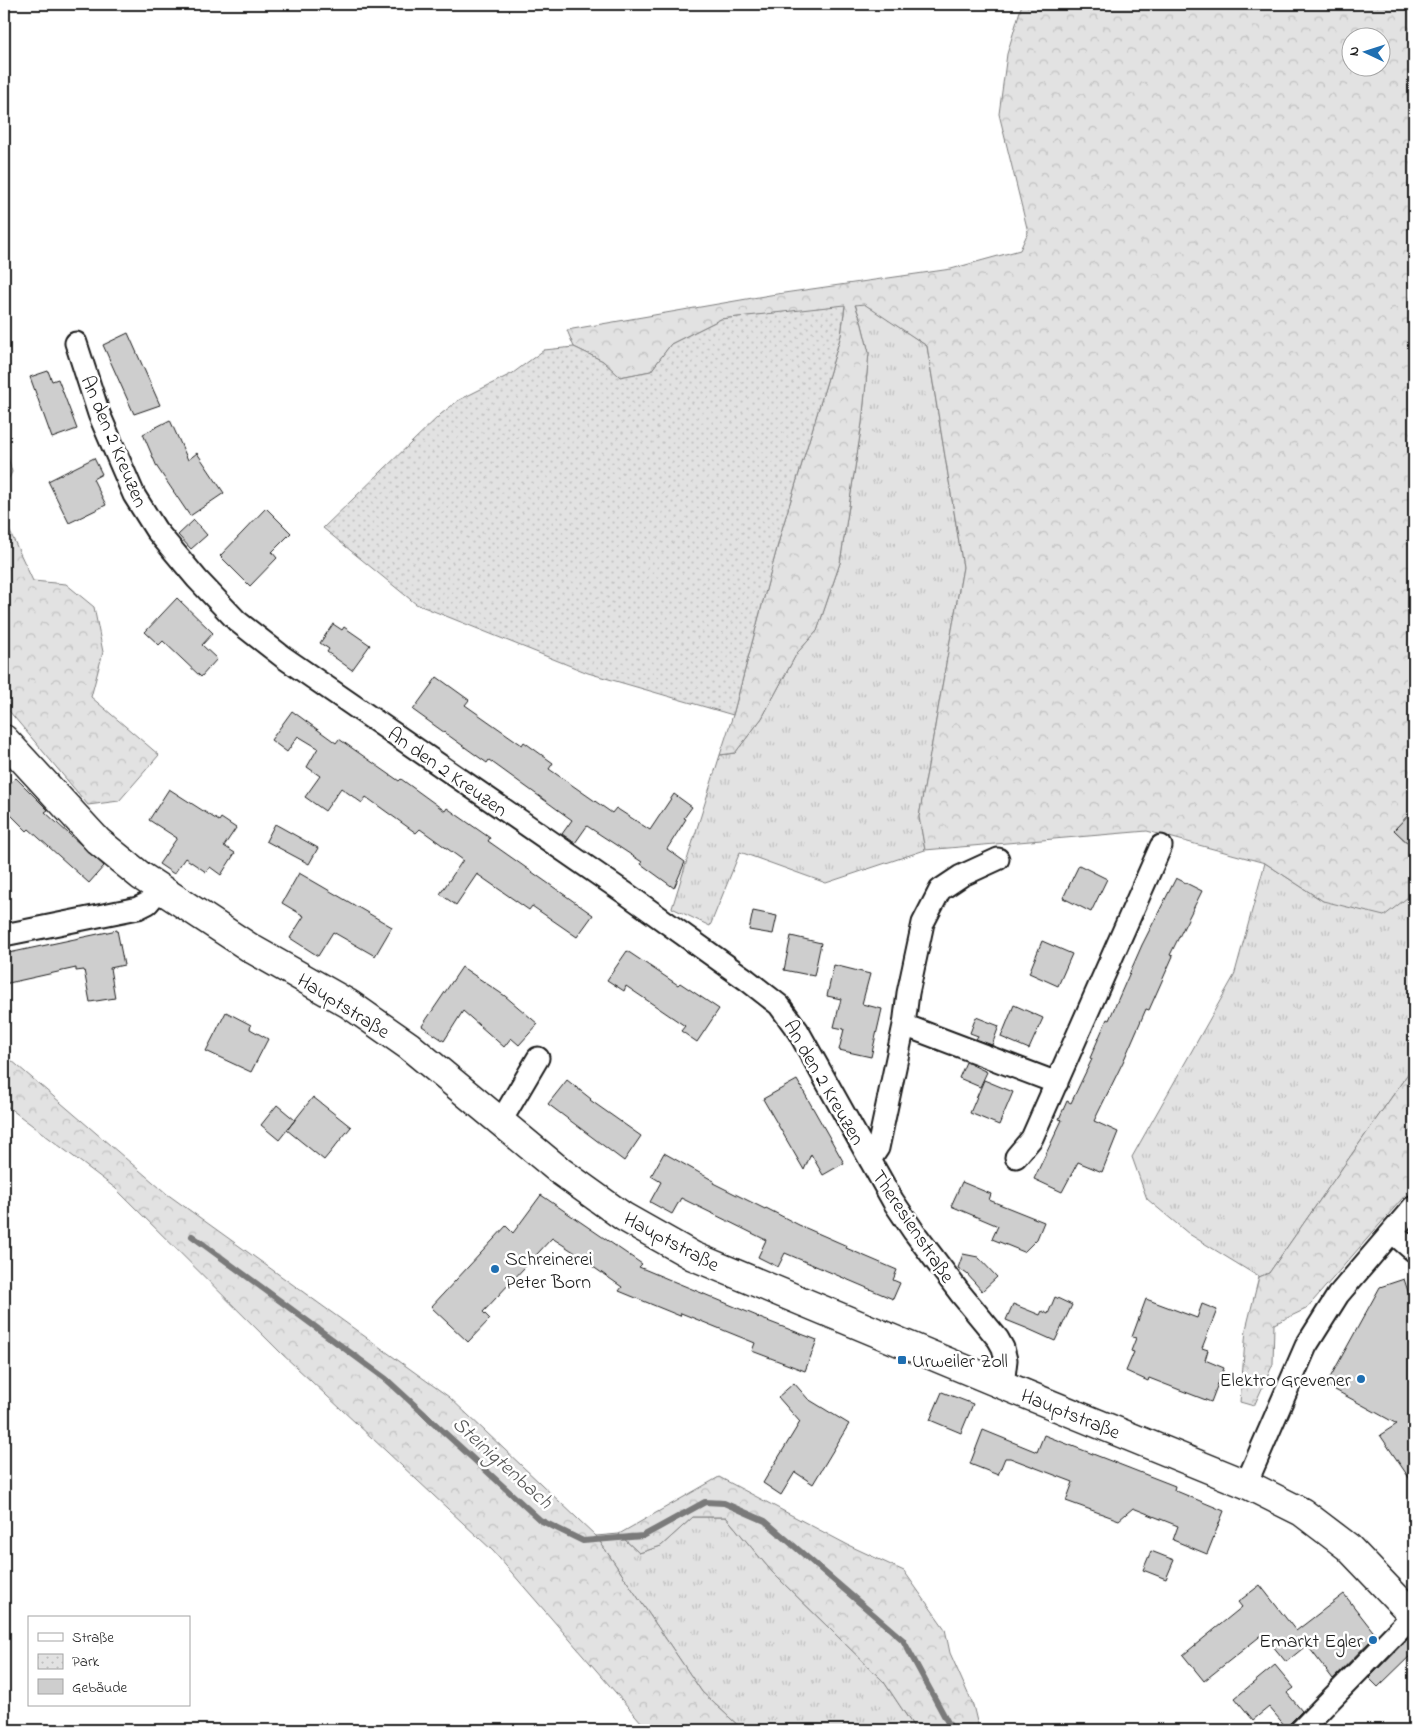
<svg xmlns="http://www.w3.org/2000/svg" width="1418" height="1734" font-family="'Indie Flower',sans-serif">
  <defs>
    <pattern id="grass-tufts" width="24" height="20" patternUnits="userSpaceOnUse" patternTransform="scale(1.25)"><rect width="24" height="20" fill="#e2e2e2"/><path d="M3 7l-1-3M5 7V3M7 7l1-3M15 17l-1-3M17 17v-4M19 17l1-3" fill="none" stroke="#c1c1c1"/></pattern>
    <pattern id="forest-crowns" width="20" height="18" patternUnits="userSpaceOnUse" patternTransform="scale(1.25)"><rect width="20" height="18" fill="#e2e2e2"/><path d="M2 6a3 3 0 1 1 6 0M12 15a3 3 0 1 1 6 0" fill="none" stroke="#c1c1c1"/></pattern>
    <pattern id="park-dots" width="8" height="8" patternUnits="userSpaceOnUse" patternTransform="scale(1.25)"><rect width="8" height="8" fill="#e2e2e2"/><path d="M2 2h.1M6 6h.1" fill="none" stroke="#c1c1c1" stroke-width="1.8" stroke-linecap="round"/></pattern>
  </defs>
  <rect width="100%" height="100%" fill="#fff"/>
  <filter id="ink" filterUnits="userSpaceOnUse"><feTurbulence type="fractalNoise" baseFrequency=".02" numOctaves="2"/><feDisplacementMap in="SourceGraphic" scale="10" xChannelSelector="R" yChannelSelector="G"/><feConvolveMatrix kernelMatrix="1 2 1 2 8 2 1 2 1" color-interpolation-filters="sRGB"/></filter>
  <g filter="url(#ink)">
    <path fill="url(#grass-tufts)" stroke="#7f7f7f" d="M 864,303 L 927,346 L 963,567 L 919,817 L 925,850 L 826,883 L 740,852 L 710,926 L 672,908 L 720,755 L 735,753 L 762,718 L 797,653 L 817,631 L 840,563 L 862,423 L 869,353 L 861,321 L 855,304 Z
      M 1265,863 L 1323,901 L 1413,893 L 1414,896 L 1414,1065 L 1269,1273 L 1259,1277 L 1189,1234 L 1147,1199 L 1132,1157 L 1234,976 Z
      M 693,1517 L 726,1517 L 773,1573 L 884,1682 L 916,1730 L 743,1730 L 702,1692 L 596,1536 L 619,1534 L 639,1553 L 661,1546 Z"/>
    <path fill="url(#forest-crowns)" stroke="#7f7f7f" fill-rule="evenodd" d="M 1022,4 L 1414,4 L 1414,896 L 1412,894 L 1384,916 L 1323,901 L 1265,863 L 1147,831 L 925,850 L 919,817 L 963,567 L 927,346 L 864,304 L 855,305 L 861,321 L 869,353 L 862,423 L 840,563 L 817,631 L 797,653 L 762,718 L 735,753 L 720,755 L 733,715 L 782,529 L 841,335 L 845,306 L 721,319 L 671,344 L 651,371 L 620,377 L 603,361 L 574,347 L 567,330 L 770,295 L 951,269 L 1020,250 L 1028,232 L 999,114 L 1007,54 ZM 1350,38 L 1380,38 L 1380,68 L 1350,68 Z
      M 4,442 L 12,472 L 4,488 Z
      M 4,519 L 33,581 L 66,584 L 94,607 L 103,652 L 91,697 L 159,755 L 119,801 L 88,805 L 4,705 Z
      M 4,1054 L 167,1194 L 449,1397 L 596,1536 L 702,1692 L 743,1730 L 648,1730 L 493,1551 L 281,1353 L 115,1188 L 4,1104 Z
      M 1414,1065 L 1414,1185 L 1306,1309 L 1274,1324 L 1273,1364 L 1254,1406 L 1240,1402 L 1246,1329 L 1259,1277 L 1269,1273 Z
      M 719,1477 L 848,1545 L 904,1571 L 945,1629 L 950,1653 L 973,1705 L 979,1730 L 916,1730 L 884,1682 L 773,1573 L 726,1517 L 693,1517 L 661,1546 L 639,1553 L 619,1534 Z"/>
    <path fill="url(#park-dots)" stroke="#7f7f7f" d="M 845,305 L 841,335 L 782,529 L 733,715 L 588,673 L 416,604 L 323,528 L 441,414 L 459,400 L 513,373 L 544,350 L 574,347 L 603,361 L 620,377 L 651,371 L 671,344 L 721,319 Z"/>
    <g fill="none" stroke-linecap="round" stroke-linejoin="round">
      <path stroke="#7a7a7a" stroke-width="6" d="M 192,1236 L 386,1379 L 540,1520 L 583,1541 L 643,1536 L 705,1502 L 724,1503 L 765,1521 L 903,1640 L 952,1730"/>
    </g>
    <path fill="#cecece" stroke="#1c1c1c" d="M 128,333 L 160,405 L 134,414 L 103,345 Z
      M 48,371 L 52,381 L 58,379 L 77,429 L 52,438 L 30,377 Z
      M 170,420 L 188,460 L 197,453 L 224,493 L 190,516 L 157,467 L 143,434 Z
      M 94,458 L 102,474 L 93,479 L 106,505 L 69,523 L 48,481 Z
      M 266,508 L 291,533 L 272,552 L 277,558 L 250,586 L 220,556 Z
      M 194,520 L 207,535 L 191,549 L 178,535 Z
      M 177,598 L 213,633 L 202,645 L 217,659 L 201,677 L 163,641 L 159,645 L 145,632 Z
      M 333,624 L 342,630 L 344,627 L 370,645 L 352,670 L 327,652 L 329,649 L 320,643 Z
      M 437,677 L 469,700 L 465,705 L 522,745 L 524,742 L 553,763 L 549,769 L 612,813 L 616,808 L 650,830 L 674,794 L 692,807 L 684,818 L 686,819 L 667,849 L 685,862 L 674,888 L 641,864 L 642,862 L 587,826 L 575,843 L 562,834 L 572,820 L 489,760 L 487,763 L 413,710 Z
      M 292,711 L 336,743 L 339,739 L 399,781 L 401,779 L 445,811 L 447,808 L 490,838 L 488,841 L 593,915 L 577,937 L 532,906 L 529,910 L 477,874 L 456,905 L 440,894 L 463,860 L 420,829 L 416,833 L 366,797 L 362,803 L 341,788 L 325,811 L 305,797 L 320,776 L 307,767 L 318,748 L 298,736 L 287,752 L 271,740 Z
      M 16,778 L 48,810 L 45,812 L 104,866 L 89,883 L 29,829 L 27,831 L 4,808 L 4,789 Z
      M 169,789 L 219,821 L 221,818 L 236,828 L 224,846 L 235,853 L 221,875 L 210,867 L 206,872 L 185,858 L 174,874 L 159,864 L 177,838 L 149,820 Z
      M 1414,809 L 1414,849 L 1394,830 Z
      M 275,824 L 318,848 L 309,864 L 266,841 Z
      M 1079,865 L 1107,879 L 1091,912 L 1063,898 Z
      M 299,873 L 392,927 L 375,956 L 333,932 L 318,956 L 290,938 L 304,916 L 282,903 Z
      M 1176,878 L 1202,891 L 1170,955 L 1173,956 L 1149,1010 L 1146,1009 L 1123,1062 L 1094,1121 L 1118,1132 L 1102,1172 L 1078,1162 L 1062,1192 L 1034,1179 L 1062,1120 L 1059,1119 L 1067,1101 L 1071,1103 L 1092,1059 L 1090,1058 L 1107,1019 L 1109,1020 L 1142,945 Z
      M 753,911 L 777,916 L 773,934 L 749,930 Z
      M 117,930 L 124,965 L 110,968 L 115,998 L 90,1002 L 84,970 L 76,971 L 76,968 L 4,984 L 4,954 Z
      M 791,936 L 821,943 L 814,976 L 784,970 Z
      M 1042,941 L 1072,954 L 1058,986 L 1029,973 Z
      M 627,951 L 678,985 L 680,983 L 719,1009 L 697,1042 L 681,1031 L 685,1026 L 626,986 L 624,991 L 607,980 Z
      M 834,965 L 870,974 L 862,1004 L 882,1009 L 871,1057 L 839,1050 L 844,1029 L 834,1027 L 841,999 L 827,996 Z
      M 462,967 L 505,996 L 538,1024 L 519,1045 L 511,1038 L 504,1047 L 463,1011 L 444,1041 L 422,1026 Z
      M 1014,1005 L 1043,1018 L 1029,1049 L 1001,1037 Z
      M 226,1012 L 251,1025 L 250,1029 L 268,1039 L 251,1072 L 206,1051 Z
      M 976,1017 L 999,1026 L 992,1045 L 976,1039 L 978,1036 L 970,1033 Z
      M 966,1062 L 987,1072 L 980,1087 L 959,1078 Z
      M 567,1080 L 591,1099 L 590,1100 L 641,1136 L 624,1161 L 548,1104 Z
      M 797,1080 L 844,1163 L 823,1175 L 811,1154 L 804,1170 L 763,1099 Z
      M 984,1080 L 1013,1092 L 999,1125 L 970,1113 Z
      M 313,1097 L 351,1127 L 324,1160 L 287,1130 Z
      M 277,1105 L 295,1120 L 279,1140 L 261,1125 Z
      M 664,1153 L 714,1181 L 713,1183 L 765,1209 L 766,1208 L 799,1225 L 847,1246 L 846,1248 L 897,1270 L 893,1280 L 900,1283 L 893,1299 L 785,1253 L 778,1267 L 758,1257 L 766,1240 L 681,1198 L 672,1214 L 650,1202 L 661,1182 L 651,1176 Z
      M 962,1182 L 991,1194 L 989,1200 L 1044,1222 L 1037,1239 L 1024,1252 L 992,1239 L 998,1226 L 951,1206 Z
      M 541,1195 L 642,1264 L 639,1267 L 757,1316 L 757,1317 L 817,1340 L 805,1371 L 752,1351 L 755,1343 L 681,1313 L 680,1316 L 619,1291 L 622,1287 L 576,1255 L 577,1254 L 552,1238 L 483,1312 L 490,1319 L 468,1342 L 431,1307 L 506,1226 L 513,1233 Z
      M 963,1254 L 978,1257 L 997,1277 L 982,1291 L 967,1274 L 958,1268 Z
      M 1404,1279 L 1414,1309 L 1414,1485 L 1380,1435 L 1397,1424 L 1326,1385 L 1380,1287 Z
      M 1055,1297 L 1072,1305 L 1055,1341 L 1026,1328 L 1006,1320 L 1013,1304 L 1040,1315 L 1042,1311 L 1048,1314 Z
      M 1146,1299 L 1197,1318 L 1202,1304 L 1217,1310 L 1202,1348 L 1208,1350 L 1205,1360 L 1224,1368 L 1211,1402 L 1149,1378 L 1148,1381 L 1126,1371 L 1134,1352 L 1131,1351 L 1136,1338 L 1132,1337 Z
      M 794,1383 L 808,1399 L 849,1424 L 813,1484 L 795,1472 L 781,1495 L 763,1483 L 800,1422 L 778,1397 Z
      M 942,1392 L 973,1404 L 961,1433 L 930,1420 Z
      M 983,1430 L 1037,1452 L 1044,1435 L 1175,1486 L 1174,1490 L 1224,1511 L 1207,1554 L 1173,1540 L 1178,1526 L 1133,1508 L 1119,1520 L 1066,1501 L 1073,1482 L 1010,1458 L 1005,1458 L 998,1475 L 970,1464 Z
      M 1151,1551 L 1174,1560 L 1166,1579 L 1143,1570 Z
      M 1260,1585 L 1296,1631 L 1344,1594 L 1376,1635 L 1333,1679 L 1307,1645 L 1286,1662 L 1263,1634 L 1204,1681 L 1183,1655 L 1242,1607 L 1238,1602 Z
      M 1414,1632 L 1414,1652 L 1378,1687 L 1369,1678 Z
      M 1275,1665 L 1294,1688 L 1287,1693 L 1302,1711 L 1286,1727 L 1269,1707 L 1253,1720 L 1235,1698 Z"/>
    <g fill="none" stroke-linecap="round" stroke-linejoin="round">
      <g stroke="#1c1c1c" stroke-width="25">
        <path id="minor" d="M 76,343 L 99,414 L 134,495 L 156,530 L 197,579 L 237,621 L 283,657 L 628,895 L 747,980 L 779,1005 L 798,1031 L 893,1201 L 914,1232 L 960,1293 L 998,1339 L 1003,1348 L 1006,1360 L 1003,1385
          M 4,935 L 138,908 L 148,903 L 159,890
          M 904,1025 L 1057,1083
          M 501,1121 L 538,1058
          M 1016,1157 L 1032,1138 L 1161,846
          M 870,1160 L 878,1148 L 904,1025 L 908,993 L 923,923 L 940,890 L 961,876 L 998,859
          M 1392,1232 L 1414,1251
          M 1246,1484 L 1306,1346 L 1338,1295 L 1414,1206
          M 1301,1730 L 1413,1615"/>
      </g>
      <g stroke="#1c1c1c" stroke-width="31">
        <path id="major" d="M 4,739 L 98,841 L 141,876 L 252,949 L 349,1004 L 409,1046 L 560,1171 L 624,1217 L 693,1256 L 1003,1385 L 1246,1484 L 1302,1512 L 1348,1547 L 1414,1616"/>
      </g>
      <use href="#minor" stroke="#fff" stroke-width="21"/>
      <use href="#major" stroke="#fff" stroke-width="28"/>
    </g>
  </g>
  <g fill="#1f6fb2" stroke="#fff" stroke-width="2">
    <circle cx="495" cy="1269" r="5"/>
    <rect x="897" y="1355" width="10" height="10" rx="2.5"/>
    <circle cx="1361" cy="1379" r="5"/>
    <circle cx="1373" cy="1640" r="5"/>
  </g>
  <g text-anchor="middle" stroke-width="5" stroke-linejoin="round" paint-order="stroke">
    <g font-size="20" fill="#1c1c1c" stroke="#fff">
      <text transform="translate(115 441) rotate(67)" y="7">An den 2 Kreuzen</text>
      <text transform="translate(448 771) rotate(35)" y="7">An den 2 Kreuzen</text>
      <text transform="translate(344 1005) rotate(32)" y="7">Hauptstraße</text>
      <text transform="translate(825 1082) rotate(60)" y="7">An den 2 Kreuzen</text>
      <text transform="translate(914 1226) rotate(56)" y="7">Theresienstraße</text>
      <text transform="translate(672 1241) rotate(28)" y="7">Hauptstraße</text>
      <text transform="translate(1071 1413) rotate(22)" y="7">Hauptstraße</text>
    </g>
    <g font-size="20" fill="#1c1c1c" stroke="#fff" text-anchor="start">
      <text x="505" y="1265">Schreinerei<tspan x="505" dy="23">Peter Born</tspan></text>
      <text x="912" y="1367">Urweiler Zoll</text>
      <text x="1351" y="1386" text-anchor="end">Elektro Grevener</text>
      <text x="1363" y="1647" text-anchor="end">Emarkt Egler</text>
    </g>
    <g font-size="21" font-style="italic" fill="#5a5a5a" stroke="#fff">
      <text transform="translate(503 1462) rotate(42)" y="7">Steinigtenbach</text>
    </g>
  </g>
  <rect width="1418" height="1734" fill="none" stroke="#fff" stroke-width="20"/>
  <rect x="10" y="10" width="1398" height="1714" fill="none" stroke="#1c1c1c" stroke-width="2" filter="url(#ink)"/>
  <rect x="28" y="1616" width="162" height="90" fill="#ffffff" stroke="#a4a4a4"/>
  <rect x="38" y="1633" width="25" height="8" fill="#ffffff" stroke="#a4a4a4"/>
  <text x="72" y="1642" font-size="15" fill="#1c1c1c">Straße</text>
  <rect x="38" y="1654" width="25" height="15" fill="url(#park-dots)" stroke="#a4a4a4"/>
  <text x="72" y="1666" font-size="15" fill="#1c1c1c">Park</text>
  <rect x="38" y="1679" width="25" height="15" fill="#cecece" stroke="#a4a4a4"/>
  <text x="72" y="1692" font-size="15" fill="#1c1c1c">Gebäude</text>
  <g transform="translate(1366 52) rotate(274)"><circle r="24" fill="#ffffff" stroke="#a4a4a4"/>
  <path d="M0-4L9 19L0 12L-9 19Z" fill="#1f6fb2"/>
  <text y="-8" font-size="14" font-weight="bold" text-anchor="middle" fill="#1c1c1c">N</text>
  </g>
</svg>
